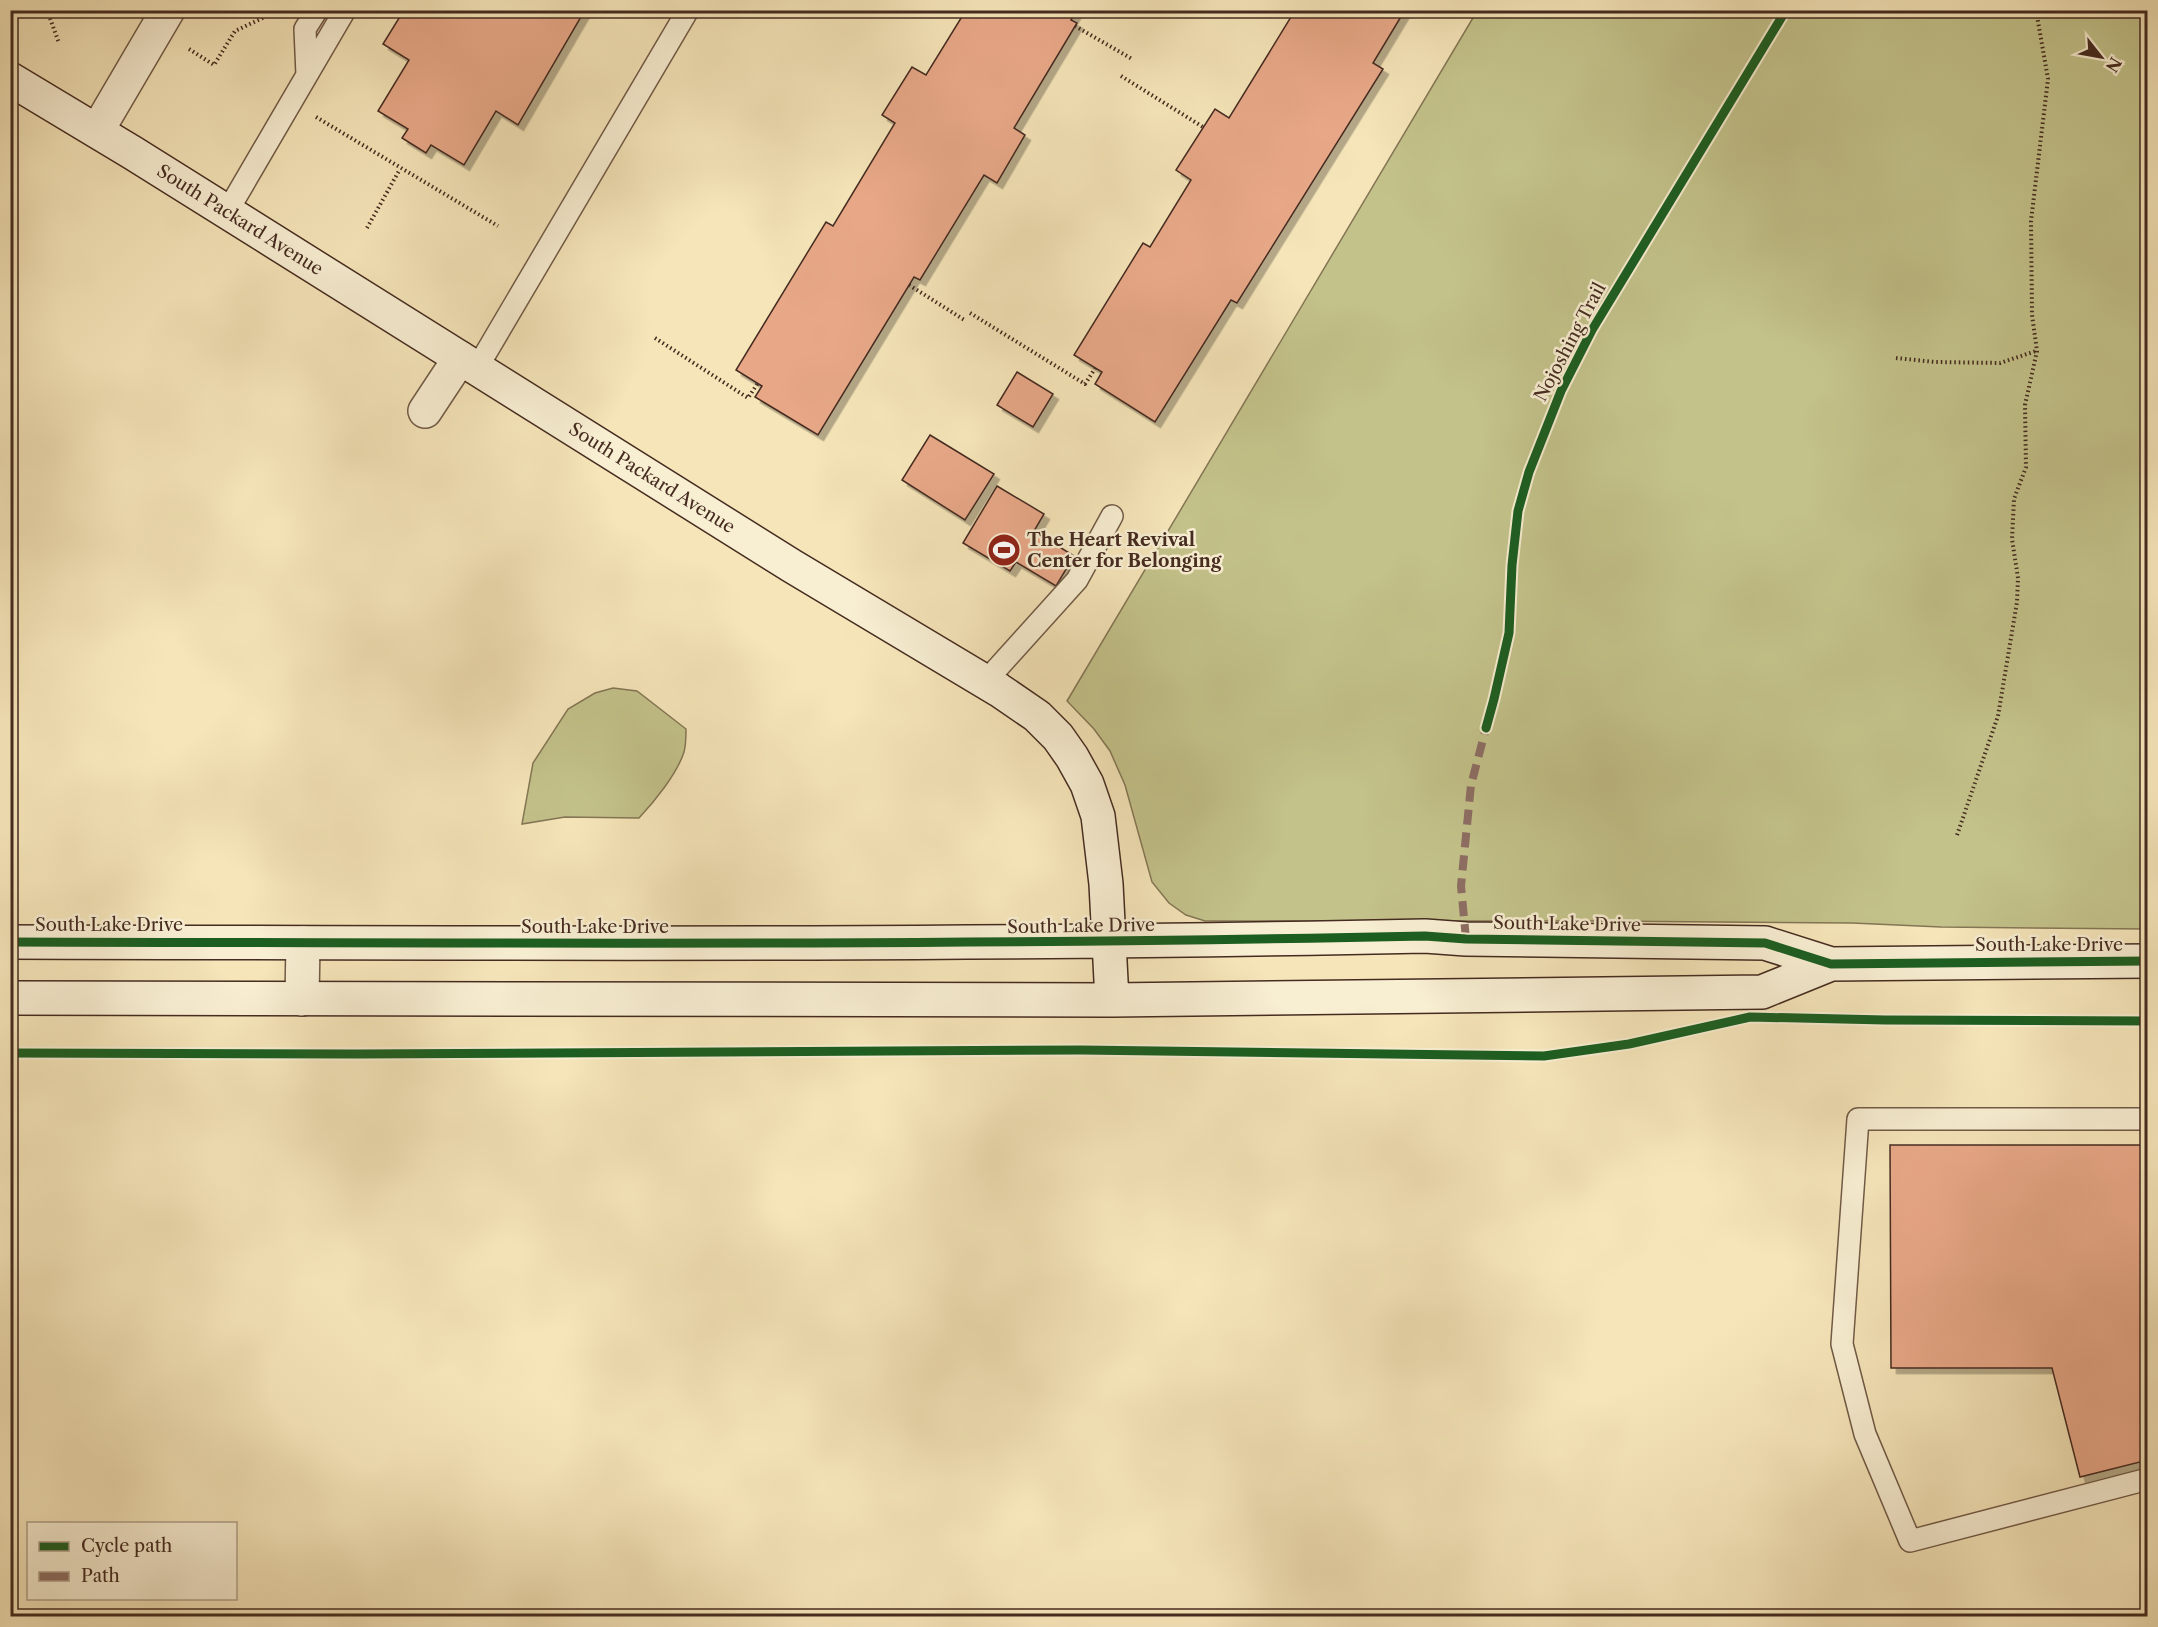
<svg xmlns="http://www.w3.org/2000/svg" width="2158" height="1627" font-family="'Libre Caslon Text',serif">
  <defs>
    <filter id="shadow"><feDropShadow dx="5.5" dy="5.5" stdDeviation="0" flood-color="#0004"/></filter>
  </defs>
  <rect width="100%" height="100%" fill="#f5e5b9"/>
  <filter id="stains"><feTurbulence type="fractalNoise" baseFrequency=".00333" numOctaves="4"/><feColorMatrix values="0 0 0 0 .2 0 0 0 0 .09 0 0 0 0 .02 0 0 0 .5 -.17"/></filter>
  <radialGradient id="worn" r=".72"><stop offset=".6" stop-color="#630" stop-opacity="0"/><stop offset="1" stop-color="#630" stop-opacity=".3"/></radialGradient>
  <path fill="#c3c28a" stroke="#847655" stroke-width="1.5" d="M 1477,11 L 2147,11 L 2147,929 L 1941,927 L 1852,923 L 1598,921 L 1205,921 L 1186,915 L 1169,903 L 1152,882 L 1125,785 L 1110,751 L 1094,729 L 1067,701 Z
    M 613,688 L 637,691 L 686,729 C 686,736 686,745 684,752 C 677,774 654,802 639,818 L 565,817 L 522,824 L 533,763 L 568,709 L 595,693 Z"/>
  <path fill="#e8a888" stroke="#452b20" stroke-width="1.5" filter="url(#shadow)" d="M 404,10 L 585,10 L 518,125 L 496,111 L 464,165 L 431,145 L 426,153 L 402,138 L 408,129 L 378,111 L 409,60 L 383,44 Z
    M 966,10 L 1077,10 L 1071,20 L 1077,23 L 1014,128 L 1025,135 L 997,183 L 984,175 L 920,280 L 914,277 L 818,435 L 755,397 L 762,386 L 736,370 L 826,222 L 833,226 L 895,123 L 882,115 L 912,67 L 926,75 Z
    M 1405,10 L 1373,63 L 1383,69 L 1237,303 L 1231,300 L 1155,422 L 1095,384 L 1102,372 L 1074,355 L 1143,243 L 1150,247 L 1191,180 L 1176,170 L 1215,109 L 1229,118 L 1291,17 L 1282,10 Z
    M 1017,372 L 1053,394 L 1033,427 L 997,405 Z
    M 930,435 L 994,474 L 965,520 L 902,480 Z
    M 997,486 L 1044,514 L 1034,531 L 1074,556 L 1056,586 L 1016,562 L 1010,571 L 963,543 Z
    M 1890,1145 L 2148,1145 L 2148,1460 L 2080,1477 L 2052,1368 L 1891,1368 Z"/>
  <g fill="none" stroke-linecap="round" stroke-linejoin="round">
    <g stroke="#715a46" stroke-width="24">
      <path id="lane" d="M 307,75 L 305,29 L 317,10
        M 227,212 L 345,10
        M 477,368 L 688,10
        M 985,682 L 1077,580 L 1112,516
        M 2148,1119 L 1858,1119 L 1842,1344 L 1865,1434 L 1910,1541 L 2148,1479"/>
    </g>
    <g stroke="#715a46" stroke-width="36">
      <path id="street" d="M 97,131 L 168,10
        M 425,411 L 460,358
        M 302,999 L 303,943"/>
    </g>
    <g stroke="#452b20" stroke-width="36">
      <path id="secondary" d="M 10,79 L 133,153 L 792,566 L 999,690 L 1037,716 L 1058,737 L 1072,757 L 1087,784 L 1098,816 L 1106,884 L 1112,1000
        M 10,942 C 482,943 954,946 1425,936 L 1466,939 L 1765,943 L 1831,964 L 2148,961
        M 10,998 L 1112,1000 L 1762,992 L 1831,964"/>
    </g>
    <path stroke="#452b20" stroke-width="4" stroke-dasharray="1.5 3" stroke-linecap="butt" d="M 47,10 L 59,43
      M 1075,26 L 1132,59
      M 189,49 L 214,65 L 235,31 L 269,15 L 273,10
      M 1121,76 L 1203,127
      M 316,117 L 498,226
      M 367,228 L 400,169
      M 909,285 L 966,321
      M 970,313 L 1085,384 L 1096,367
      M 655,338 L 748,398 L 758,383
      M 1896,358 L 1935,362 L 2000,363 L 2036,351
      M 1957,835 L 1998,716 L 2017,602 L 2018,578 L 2012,539 L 2014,499 L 2026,467 L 2025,405 L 2037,351 L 2032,315 L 2031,221 L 2048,79 L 2036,10"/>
    <use href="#lane" stroke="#f8eed2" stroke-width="21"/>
    <use href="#street" stroke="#f8eed2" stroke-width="33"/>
    <use href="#secondary" stroke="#f8eed2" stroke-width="33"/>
    <path stroke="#8d6e63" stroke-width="8" stroke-dasharray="15 8" stroke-linecap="butt" d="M 1466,939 L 1461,886 L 1471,785 L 1486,728"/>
    <g stroke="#f8eed2" stroke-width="13">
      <path id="cycleway" d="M 1486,728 L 1494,699 L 1509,633 L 1512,565 L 1518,511 L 1529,472 L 1561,391 L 1592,330 L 1786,10
        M 10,942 C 482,943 954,946 1425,936 L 1466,939 L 1765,943 L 1831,964 L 2148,961
        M 10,1053 L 357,1054 L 1081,1050 L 1544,1056 L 1629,1044 L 1750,1017 L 1885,1020 L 2148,1021"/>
    </g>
    <use href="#cycleway" stroke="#1b5e20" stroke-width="9"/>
  </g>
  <defs>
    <g id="stadium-disc" transform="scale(1.725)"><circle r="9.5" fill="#8f2418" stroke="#f8eed2"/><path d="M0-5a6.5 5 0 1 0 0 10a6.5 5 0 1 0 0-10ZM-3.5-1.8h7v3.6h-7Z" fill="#fff"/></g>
  </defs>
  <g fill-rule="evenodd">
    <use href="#stadium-disc" x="1004" y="550"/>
  </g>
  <g text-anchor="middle" stroke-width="5" stroke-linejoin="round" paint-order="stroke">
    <g font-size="18" fill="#452b20" stroke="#f8eed2">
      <text transform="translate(240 220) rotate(32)" y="6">South Packard Avenue</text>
      <text transform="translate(1570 342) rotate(-62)" y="6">Nojoshing Trail</text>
      <text transform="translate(652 478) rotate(32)" y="6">South Packard Avenue</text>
      <text transform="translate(1567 924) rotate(1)" y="6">South Lake Drive</text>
      <text x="109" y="931">South Lake Drive</text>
      <text transform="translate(1081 926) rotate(-1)" y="6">South Lake Drive</text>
      <text x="595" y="933">South Lake Drive</text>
      <text x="2049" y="951">South Lake Drive</text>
    </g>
    <g font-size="18" font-weight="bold" fill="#452b20" stroke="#f8eed2" text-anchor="start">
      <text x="1027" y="546">The Heart Revival<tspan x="1027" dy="21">Center for Belonging</tspan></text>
    </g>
  </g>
  <rect width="2158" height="1627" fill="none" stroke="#f5e5b9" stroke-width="36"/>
  <rect x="12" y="12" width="2134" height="1603" fill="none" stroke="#452b20" stroke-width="3"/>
  <rect x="18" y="18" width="2122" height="1591" fill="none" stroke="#452b20" stroke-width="1.5"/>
  <rect x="27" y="1522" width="210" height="78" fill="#f8eed2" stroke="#b0a08b" stroke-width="1.5"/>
  <rect x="39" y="1542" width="30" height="9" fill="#1b5e20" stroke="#b0a08b" stroke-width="1.5"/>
  <text x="81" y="1552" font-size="18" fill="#452b20">Cycle path</text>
  <rect x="39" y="1572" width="30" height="9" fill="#8d6e63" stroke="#b0a08b" stroke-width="1.5"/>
  <text x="81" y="1582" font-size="18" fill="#452b20">Path</text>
  <g transform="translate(2101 57) rotate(121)" stroke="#f8eed2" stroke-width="4.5" paint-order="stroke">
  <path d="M0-4.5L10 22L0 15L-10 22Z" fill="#452b20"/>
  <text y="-9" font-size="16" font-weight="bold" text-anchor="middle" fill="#452b20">N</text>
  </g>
  <rect width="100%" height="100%" filter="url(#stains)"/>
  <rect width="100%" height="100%" fill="url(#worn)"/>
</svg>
